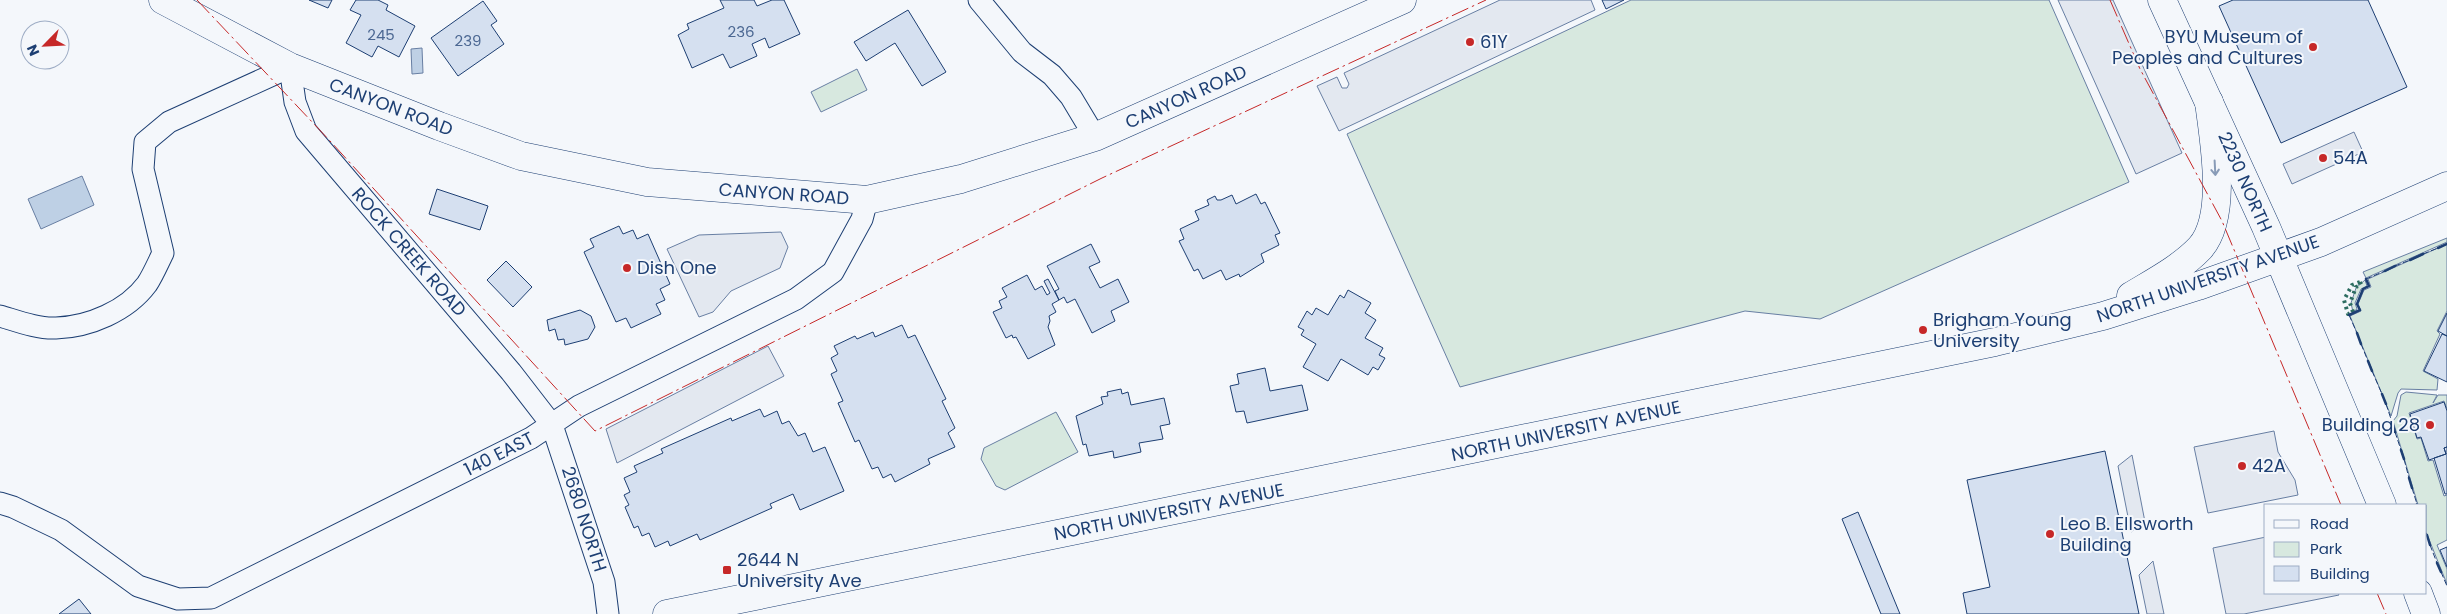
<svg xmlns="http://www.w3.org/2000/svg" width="2447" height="614" font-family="Poppins,sans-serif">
  <rect width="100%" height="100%" fill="#f4f7fb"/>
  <path fill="#d7e8df" stroke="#687fa3" d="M 1631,0 L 2049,0 L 2129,182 L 1820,319 L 1745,311 L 1460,387 L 1347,134 Z
    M 857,69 L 867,90 L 821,112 L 811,92 Z
    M 2447,238 L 2447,242 L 2366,278 L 2363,272 Z
    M 2447,244 L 2447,311 L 2437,331 L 2440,334 L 2423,371 L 2438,379 L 2437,390 L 2401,389 L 2398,393 L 2391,416 L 2350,316 L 2361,311 L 2358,304 L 2364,290 L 2371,287 L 2368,279 Z
    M 2365,280 L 2367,286 L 2361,289 L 2355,303 L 2357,309 L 2353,312 L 2351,303 L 2356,288 Z
    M 2406,392 L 2437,395 L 2433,403 L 2438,395 L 2447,395 L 2447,409 L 2444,401 L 2409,413 L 2417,439 L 2421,438 L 2428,461 L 2433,460 L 2444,496 L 2447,495 L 2447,540 L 2437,545 L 2447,569 L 2447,584 L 2426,532 L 2426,505 L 2418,505 L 2393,421 L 2397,416 L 2401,395 Z
    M 1056,412 L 1078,452 L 1005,490 L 996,486 L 981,459 L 984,448 Z"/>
  <path fill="#e3e8f0" stroke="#687fa3" d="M 1500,0 L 1591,0 L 1595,10 L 1339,131 L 1317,86 L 1337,77 L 1342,88 L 1347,88 L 1349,84 L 1344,73 Z
    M 2058,0 L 2113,0 L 2182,153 L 2136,174 Z
    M 2354,132 L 2363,152 L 2292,184 L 2283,164 Z
    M 781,232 L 788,247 L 780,268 L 731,291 L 713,312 L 699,317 L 667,249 L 699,235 Z
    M 768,346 L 784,376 L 617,463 L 606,429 Z
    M 2274,431 L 2278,452 L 2295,480 L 2298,495 L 2208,513 L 2194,447 Z
    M 2132,455 L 2145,522 L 2131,532 L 2118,466 Z
    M 2266,537 L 2266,593 L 2338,593 L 2339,595 L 2244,614 L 2226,614 L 2213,548 Z
    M 2153,561 L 2164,614 L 2147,614 L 2139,575 Z"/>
  <path fill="#bed0e5" stroke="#687fa3" d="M 422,48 L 423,73 L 412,74 L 411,49 Z
    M 82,176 L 94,205 L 41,229 L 28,199 Z"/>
  <path fill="#d5e0f0" stroke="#1d3f73" d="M 309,0 L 332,0 L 328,8 Z
    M 356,0 L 378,0 L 388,5 L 386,10 L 415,26 L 399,57 L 378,46 L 372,57 L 346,43 L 361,15 L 350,10 Z
    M 720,0 L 754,0 L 757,6 L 772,0 L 784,0 L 800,34 L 769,48 L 765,38 L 752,44 L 757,56 L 730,68 L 723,54 L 692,68 L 678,35 L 689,29 L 687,24 L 724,8 Z
    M 1602,0 L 1624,0 L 1606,9 Z
    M 2233,0 L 2368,0 L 2407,87 L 2281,143 L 2219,6 Z
    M 483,1 L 497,21 L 491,25 L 504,44 L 458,76 L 431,38 Z
    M 908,10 L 946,72 L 922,86 L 895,43 L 866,61 L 854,42 Z
    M 437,189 L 488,206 L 480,230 L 429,214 Z
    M 1256,194 L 1261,204 L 1265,202 L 1280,233 L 1275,235 L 1279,245 L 1261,254 L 1264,262 L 1240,277 L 1239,274 L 1226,280 L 1221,270 L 1203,279 L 1198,269 L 1194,271 L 1179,241 L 1184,239 L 1180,229 L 1199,220 L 1195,211 L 1209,205 L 1207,200 L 1215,196 L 1217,200 L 1221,200 L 1232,195 L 1236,204 Z
    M 619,226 L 623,234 L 633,230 L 637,239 L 648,234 L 670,284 L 660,289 L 665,300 L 656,304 L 661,314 L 631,328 L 626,318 L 616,322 L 584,252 L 594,247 L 590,239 Z
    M 1091,244 L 1100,262 L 1089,267 L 1100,288 L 1118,279 L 1129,302 L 1111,311 L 1115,321 L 1092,333 L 1075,299 L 1067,303 L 1064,297 L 1059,300 L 1055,291 L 1059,289 L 1047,266 Z
    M 506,261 L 532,287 L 513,307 L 487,280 Z
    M 1027,275 L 1035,290 L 1042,286 L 1047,295 L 1050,293 L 1044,281 L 1048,279 L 1059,300 L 1052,304 L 1056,312 L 1049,316 L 1050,321 L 1048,327 L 1055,345 L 1028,359 L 1016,337 L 1013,338 L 1012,335 L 1006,338 L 993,312 L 1002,308 L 999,301 L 1007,297 L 1002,288 Z
    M 1348,290 L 1371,303 L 1365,313 L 1376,320 L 1365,338 L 1383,348 L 1379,355 L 1385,358 L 1378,370 L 1373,367 L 1368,375 L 1341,359 L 1328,381 L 1303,367 L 1316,344 L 1301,335 L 1304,330 L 1298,327 L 1307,311 L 1312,315 L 1316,308 L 1328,315 L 1340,295 L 1344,298 Z
    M 580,310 L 591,316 L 595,327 L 588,339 L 565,345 L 564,339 L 558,340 L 555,329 L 549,331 L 547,320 Z
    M 2447,313 L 2447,336 L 2438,331 Z
    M 902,325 L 908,338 L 915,335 L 946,399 L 942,401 L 955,428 L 948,433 L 955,447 L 928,459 L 930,464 L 895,482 L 891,474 L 883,478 L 878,467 L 872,469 L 859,440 L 855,442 L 838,403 L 843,401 L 831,374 L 837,371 L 831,358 L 838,354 L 834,346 L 855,336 L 857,339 L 873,332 L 875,337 Z
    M 2442,334 L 2447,336 L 2447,382 L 2424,371 Z
    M 1265,368 L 1270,391 L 1302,385 L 1308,410 L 1247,423 L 1244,411 L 1236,412 L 1230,386 L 1239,384 L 1237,374 Z
    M 1121,389 L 1122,394 L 1128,392 L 1131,405 L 1164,398 L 1170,424 L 1160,426 L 1163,439 L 1139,443 L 1141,452 L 1114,458 L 1113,451 L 1089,456 L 1086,444 L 1083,445 L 1076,416 L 1103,404 L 1101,397 L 1108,396 L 1107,392 Z
    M 2444,402 L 2447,411 L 2447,447 L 2444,448 L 2446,454 L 2429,460 L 2421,437 L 2417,438 L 2410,414 Z
    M 760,409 L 764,417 L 777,411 L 782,424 L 789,421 L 798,436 L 805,433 L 813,452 L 825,447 L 844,491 L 800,510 L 793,494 L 770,504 L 772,508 L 700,540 L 697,534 L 670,546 L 668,541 L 655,547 L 649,533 L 642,536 L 638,526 L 634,528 L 625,507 L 629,505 L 624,495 L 630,492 L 624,478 L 637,472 L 634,466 L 663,453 L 661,449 L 731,418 L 732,421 Z
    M 2447,447 L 2447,494 L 2445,494 L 2434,458 L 2446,454 L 2444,448 Z
    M 2105,451 L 2139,614 L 1967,614 L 1963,593 L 1990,587 L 1967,480 Z
    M 1858,512 L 1900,614 L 1881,614 L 1842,519 Z
    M 2447,547 L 2447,567 L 2440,550 Z
    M 79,599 L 91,614 L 59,614 Z"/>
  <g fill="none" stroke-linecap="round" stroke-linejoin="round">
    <g stroke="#1d3f73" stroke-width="23">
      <path id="minor" d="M 979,0 L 1022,52 L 1052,75 L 1071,97 L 1095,137
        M 0,316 C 17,321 38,329 56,328 C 89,327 127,311 147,284 C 153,275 158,263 163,253 L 143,169 L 145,142 L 169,122 L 290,67 L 295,102 L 306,131 L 511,372 L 552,425 L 604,582 L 608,614
        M 0,503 L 13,507 L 61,530 L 138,586 L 178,599 L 211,598 L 531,438 L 579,406 L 796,299 L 833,272 L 862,219 L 867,200"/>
    </g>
    <g stroke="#1d3f73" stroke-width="29">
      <path id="major" d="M 163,0 L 290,67 L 439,126 L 521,156 L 647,182 L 867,200 L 961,179 L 1095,137 L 1402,0
        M 2162,0 L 2266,227 L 2382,505
        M 2418,593 L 2426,614"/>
    </g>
    <g stroke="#1d3f73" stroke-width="29">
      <path id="highway" d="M 2131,296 C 2154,282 2181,268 2200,248 C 2228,217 2214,141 2209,102
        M 667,614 L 1995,342 L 2103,316 L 2198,286 L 2321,242 L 2447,186"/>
    </g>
    <use href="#minor" stroke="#f4f7fb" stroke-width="21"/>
    <use href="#major" stroke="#f4f7fb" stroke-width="28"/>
    <use href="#highway" stroke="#f4f7fb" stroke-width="28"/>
    <path stroke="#2c6c60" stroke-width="4" stroke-dasharray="2.5 4" stroke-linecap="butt" d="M 2360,282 L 2361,285 L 2356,287 L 2350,303 L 2353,312 L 2348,314 L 2344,300 L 2352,285 Z"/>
    <path stroke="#1d3f73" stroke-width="1" stroke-dasharray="6 2.5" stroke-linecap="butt" d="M 2423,254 L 2438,248
      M 2395,266 L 2410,260
      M 2366,279 L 2385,271
      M 2349,315 L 2357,333
      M 2361,344 L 2368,361
      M 2372,371 L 2382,394
      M 2386,404 L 2392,422
      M 2395,432 L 2401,450
      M 2404,459 L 2409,478
      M 2412,488 L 2417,504
      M 2426,533 L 2427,535
      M 2430,545 L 2437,563
      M 2441,572 L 2447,586"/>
    <path stroke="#1d3f73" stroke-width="2.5" d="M 2438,248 L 2447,244
      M 2410,260 L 2423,254
      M 2385,271 L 2395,266
      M 2349,315 L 2360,310 L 2357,304 L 2363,289 L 2369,286 L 2366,279
      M 2357,333 L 2361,344
      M 2368,361 L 2372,371
      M 2382,394 L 2386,404
      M 2392,422 L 2395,432
      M 2401,450 L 2404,459
      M 2409,478 L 2412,488
      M 2417,504 L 2417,505
      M 2427,535 L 2430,545
      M 2437,563 L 2441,572"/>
    <path stroke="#c62828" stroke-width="1" stroke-dasharray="18 4 2.5 4" stroke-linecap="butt" d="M 197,0 L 331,142 L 595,431 L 1102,178 L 1486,0
      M 2110,0 L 2140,69 L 2222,221 L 2341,505
      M 2377,593 L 2386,614"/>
  </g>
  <defs><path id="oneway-shaft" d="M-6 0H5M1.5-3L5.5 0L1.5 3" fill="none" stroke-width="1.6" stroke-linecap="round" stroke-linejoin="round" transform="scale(1.25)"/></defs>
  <use stroke="#889bb7" href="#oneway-shaft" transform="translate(2215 168) rotate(87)"/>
  <g fill="#c62828" stroke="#f4f7fb" stroke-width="2">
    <circle cx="1470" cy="42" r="5"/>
    <circle cx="2313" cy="47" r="5"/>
    <circle cx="2323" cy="158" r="5"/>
    <circle cx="627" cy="268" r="5"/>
    <circle cx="1923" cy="330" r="5"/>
    <circle cx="2430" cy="425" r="5"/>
    <circle cx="2242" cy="466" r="5"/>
    <circle cx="2050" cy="534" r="5"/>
    <rect x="722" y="565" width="10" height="10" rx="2.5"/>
  </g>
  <g text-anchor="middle" stroke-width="4" stroke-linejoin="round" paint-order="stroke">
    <g font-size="15" fill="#4b6792">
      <text x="741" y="37">236</text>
      <text x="381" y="40">245</text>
      <text x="468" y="46">239</text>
    </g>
    <g font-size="18" fill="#1d3f73" stroke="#f4f7fb" text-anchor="start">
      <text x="2303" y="43" text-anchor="end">BYU Museum of<tspan x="2303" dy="21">Peoples and Cultures</tspan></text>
      <text x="1480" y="48">61Y</text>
      <text x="2333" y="164">54A</text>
      <text x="637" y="274">Dish One</text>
      <text x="1933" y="326">Brigham Young<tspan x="1933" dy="21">University</tspan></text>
      <text x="2420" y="431" text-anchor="end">Building 28</text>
      <text x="2252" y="472">42A</text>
      <text x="2060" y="530">Leo B. Ellsworth<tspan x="2060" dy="21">Building</tspan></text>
      <text x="737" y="566">2644 N<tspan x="737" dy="21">University Ave</tspan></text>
    </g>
    <g font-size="18" fill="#1d3f73" stroke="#f4f7fb">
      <text transform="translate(1186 97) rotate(-24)" y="6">CANYON ROAD</text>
      <text transform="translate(391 107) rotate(21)" y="6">CANYON ROAD</text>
      <text transform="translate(2245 182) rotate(66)" y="6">2230 NORTH</text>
      <text transform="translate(784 194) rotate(4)" y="6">CANYON ROAD</text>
      <text transform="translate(409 252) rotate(49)" y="6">ROCK CREEK ROAD</text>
      <text transform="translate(2208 279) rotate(-19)" y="6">NORTH UNIVERSITY AVENUE</text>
      <text transform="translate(1566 431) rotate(-12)" y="6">NORTH UNIVERSITY AVENUE</text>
      <text transform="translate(499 454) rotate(-27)" y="6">140 EAST</text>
      <text transform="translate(1169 512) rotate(-11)" y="6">NORTH UNIVERSITY AVENUE</text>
      <text transform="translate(584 519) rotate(72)" y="6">2680 NORTH</text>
    </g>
  </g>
  <rect x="2264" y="504" width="162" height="90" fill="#f4f7fb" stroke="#9eadc5"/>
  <rect x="2274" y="520" width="25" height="8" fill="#f4f7fb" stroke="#9eadc5"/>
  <text x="2310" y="529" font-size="15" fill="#1d3f73">Road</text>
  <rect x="2274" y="542" width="25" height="15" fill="#d7e8df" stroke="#9eadc5"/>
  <text x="2310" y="554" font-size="15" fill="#1d3f73">Park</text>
  <rect x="2274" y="566" width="25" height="15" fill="#d5e0f0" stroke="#9eadc5"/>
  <text x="2310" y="579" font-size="15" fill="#1d3f73">Building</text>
  <g transform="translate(45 45) rotate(246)"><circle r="24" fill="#f4f7fb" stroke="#9eadc5"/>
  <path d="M0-4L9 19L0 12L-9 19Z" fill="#c62828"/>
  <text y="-8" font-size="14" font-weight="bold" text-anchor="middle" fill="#1d3f73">N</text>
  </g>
</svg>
